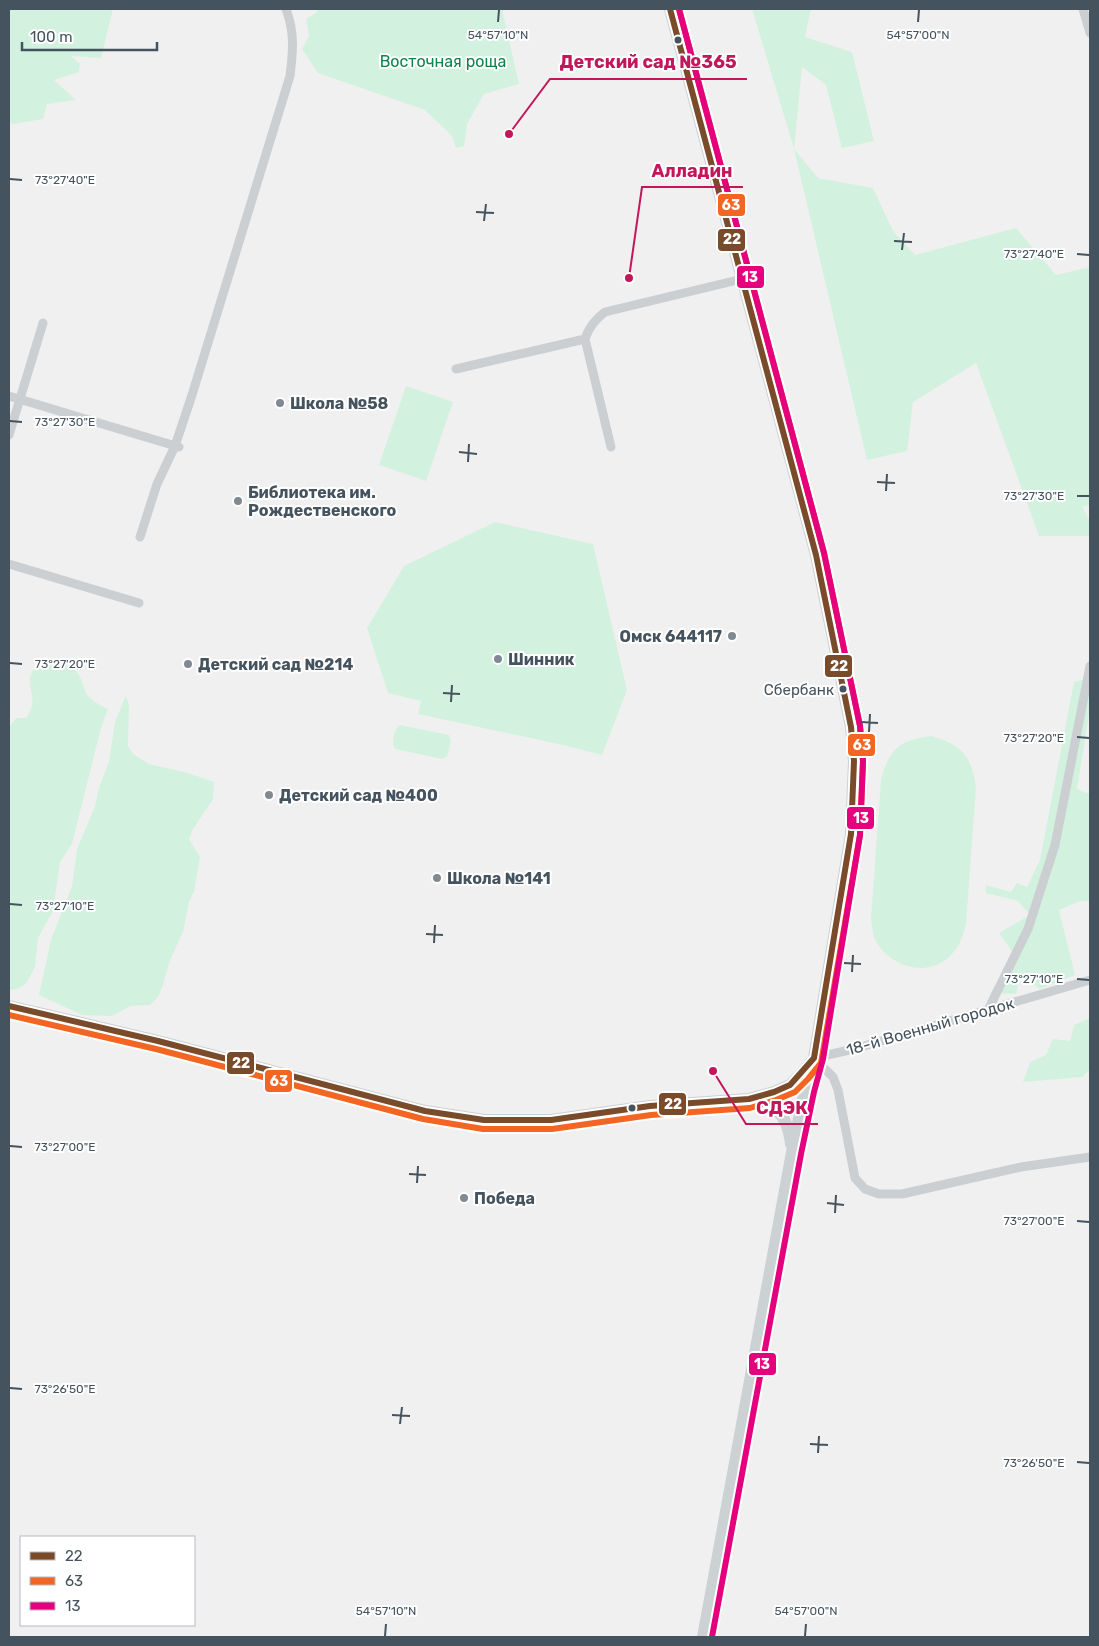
<svg xmlns="http://www.w3.org/2000/svg" width="1099" height="1646" font-family="Rubik,sans-serif">
  <rect width="100%" height="100%" fill="#f1f0f0"/>
  <path fill="#d2f2df" d="M 9,9 L 113,9 L 101,58 L 71,56 L 80,64 L 79,72 L 54,80 L 76,100 L 47,104 L 43,119 L 13,124 L 9,123 Z
    M 318,9 L 502,9 L 519,84 L 484,94 L 467,124 L 464,146 L 456,148 L 452,136 L 425,110 L 318,73 L 302,49 L 309,36 L 306,19 L 317,12 Z
    M 752,9 L 811,9 L 805,37 L 852,52 L 874,141 L 842,148 L 826,85 L 802,67 L 794,149 L 818,178 L 873,188 L 893,231 L 915,255 L 1016,228 L 1056,275 L 1090,267 L 1090,505 L 1082,507 L 1090,521 L 1090,536 L 1039,536 L 976,363 L 913,402 L 907,451 L 867,460 L 794,149 Z
    M 406,386 L 453,402 L 426,481 L 379,465 Z
    M 495,522 L 593,544 L 627,690 L 602,755 L 563,745 L 418,714 L 421,701 L 388,693 L 367,628 L 404,566 Z
    M 44,660 C 57,660 72,662 79,675 C 82,680 83,687 86,693 C 91,701 100,705 108,709 L 101,728 L 72,844 L 60,862 L 53,911 L 38,938 L 35,967 L 26,984 L 17,989 L 9,990 L 9,727 L 16,718 L 26,718 C 45,693 13,682 44,660 Z
    M 1090,678 L 1090,708 L 1077,789 L 1090,794 L 1090,901 L 1081,901 L 1059,910 L 1075,975 L 1040,989 L 1020,975 L 1016,994 L 990,993 L 1016,957 L 999,933 L 1030,915 L 1018,901 L 986,893 L 986,885 L 1011,892 L 1017,883 L 1027,887 L 1040,860 L 1074,682 Z
    M 126,695 L 129,706 L 128,746 L 133,754 L 149,764 L 188,773 L 214,782 L 213,799 L 193,829 L 189,839 L 200,857 L 194,892 L 189,902 L 183,932 L 170,960 L 162,988 L 158,997 L 150,1005 L 131,1006 L 112,1016 L 82,1015 L 39,995 L 51,940 L 72,886 L 77,849 L 95,806 L 99,788 L 109,761 L 115,722 Z
    M 400,725 L 449,735 L 451,741 L 447,757 L 442,759 L 395,749 C 391,743 394,729 400,725 Z
    M 931,736 C 962,745 971,755 976,787 L 966,924 C 963,936 960,946 951,955 C 928,980 886,966 874,937 C 872,931 872,924 871,918 L 881,780 C 889,749 900,740 931,736 Z
    M 1090,1018 L 1090,1069 L 1083,1077 L 1023,1082 L 1030,1062 L 1046,1055 L 1053,1039 L 1070,1041 L 1074,1025 Z"/>
  <g fill="none" stroke-linecap="round" stroke-linejoin="round">
    <path stroke="#cccfd1" stroke-width="9" d="M 1083,9 L 1090,33
      M 456,369 L 585,339
      M 9,396 L 179,447
      M 9,435 L 43,323
      M 611,447 L 585,339 C 589,327 595,320 605,312 L 742,279
      M 140,537 L 157,484 L 175,446 L 192,395 L 290,76 C 293,51 295,33 286,9
      M 9,564 L 139,603
      M 988,1010 L 1028,929 L 1055,845 L 1090,666
      M 814,1058 L 833,1077 L 838,1090 L 855,1178 L 865,1189 L 879,1194 L 902,1194 L 1021,1167 L 1090,1157
      M 814,1058 L 854,1049 L 1090,980"/>
    <path stroke="#ccd1d4" stroke-width="12" d="M 670,9 L 816,555 L 851,727 L 854,761 L 851,834 L 814,1058 L 805,1090 L 792,1152 L 703,1637
      M 9,1006 L 158,1041 L 425,1111 L 484,1120 L 551,1120 L 650,1106 L 749,1099 L 774,1092 L 790,1085 L 802,1073 L 811,1062
      M 749,1099 C 778,1109 787,1112 791,1144"/>
    <g stroke="#fff" stroke-width="10">
      <path id="bus-1" d="M 9,1006 L 158,1041 L 425,1111 L 484,1120 L 551,1120 L 650,1106 L 749,1099 L 774,1092 L 790,1085 L 814,1058 L 851,834 L 854,761 L 851,727 L 816,555 L 670,9"/>
    </g>
    <g stroke="#fff" stroke-width="10">
      <path id="bus-2" d="M 9,1015 L 156,1049 L 423,1119 L 483,1129 L 552,1129 L 651,1115 L 750,1108 L 776,1100 L 795,1092 L 808,1079 L 821,1063 L 860,835 L 863,761 L 860,726 L 824,553 L 679,9"/>
    </g>
    <g stroke="#fff" stroke-width="10">
      <path id="bus-3" d="M 679,9 L 824,553 L 860,726 L 863,761 L 860,835 L 823,1059 L 814,1092 L 801,1154 L 712,1637"/>
    </g>
    <use href="#bus-1" stroke="#7a4b2a" stroke-width="6"/>
    <use href="#bus-2" stroke="#f26522" stroke-width="6"/>
    <use href="#bus-3" stroke="#e5007d" stroke-width="6"/>
  </g>
  <path fill="none" stroke="#45535f" stroke-width="2" d="M 498,22 L 499,10M 918,22 L 919,10M 10,179 L 22,180M 476,212 L 494,213M 484,221 L 486,204M 894,241 L 912,242M 902,250 L 904,233M 1077,254 L 1089,255M 10,421 L 22,422M 459,452 L 477,454M 468,462 L 469,444M 877,482 L 895,483M 886,491 L 887,474M 1077,496 L 1089,496M 10,663 L 22,664M 443,693 L 460,694M 451,702 L 452,685M 861,722 L 878,723M 869,732 L 870,714M 1077,737 L 1089,738M 10,904 L 22,905M 426,934 L 443,935M 434,943 L 435,925M 844,963 L 861,964M 852,972 L 853,955M 1077,979 L 1089,980M 10,1146 L 22,1147M 409,1174 L 426,1175M 417,1183 L 418,1166M 827,1203 L 844,1205M 835,1213 L 836,1195M 1077,1221 L 1089,1222M 10,1388 L 22,1389M 392,1415 L 410,1416M 400,1424 L 402,1407M 810,1444 L 828,1445M 818,1453 L 819,1436M 1077,1462 L 1089,1463M 385,1636 L 386,1624M 805,1636 L 806,1624"/>
  <g fill="#45535f" stroke="#fff" stroke-width="2">
    <circle cx="678" cy="40" r="4.5"/>
    <circle cx="843" cy="689" r="4.5"/>
    <circle cx="632" cy="1108" r="4.5"/>
  </g>
  <g fill="#818a92" stroke="#fff" stroke-width="2">
    <circle cx="280" cy="403" r="5"/>
    <circle cx="238" cy="501" r="5"/>
    <circle cx="732" cy="636" r="5"/>
    <circle cx="498" cy="659" r="5"/>
    <circle cx="188" cy="664" r="5"/>
    <circle cx="269" cy="795" r="5"/>
    <circle cx="437" cy="878" r="5"/>
    <circle cx="464" cy="1198" r="5"/>
  </g>
  <g text-anchor="middle" stroke-width="4" stroke-linejoin="round" paint-order="stroke">
    <g font-size="15" fill="#45535f" stroke="#fff" text-anchor="end">
      <text x="834" y="695">Сбербанк</text>
    </g>
    <g font-size="16" fill="#0c8449" stroke="#fff">
      <text x="443" y="67">Восточная роща</text>
    </g>
    <g font-size="16" font-weight="bold" fill="#45535f" stroke="#fff" text-anchor="start">
      <text x="290" y="409">Школа №58</text>
      <text x="248" y="498">Библиотека им.<tspan x="248" dy="18">Рождественского</tspan></text>
      <text x="722" y="642" text-anchor="end">Омск 644117</text>
      <text x="508" y="665">Шинник</text>
      <text x="198" y="670">Детский сад №214</text>
      <text x="279" y="801">Детский сад №400</text>
      <text x="447" y="884">Школа №141</text>
      <text x="474" y="1204">Победа</text>
    </g>
    <g font-size="16" fill="#45535f" stroke="#fff">
      <text transform="translate(930 1026) rotate(-16)" y="6">18-й Военный городок</text>
    </g>
  </g>
  <g font-size="12" text-anchor="middle" fill="#45535f" stroke="#fff" stroke-width="4" stroke-linejoin="round" paint-order="stroke">
    <text x="498" y="39">54°57'10"N</text>
    <text x="918" y="39">54°57'00"N</text>
    <text x="65" y="184">73°27'40"E</text>
    <text x="1034" y="258">73°27'40"E</text>
    <text x="65" y="426">73°27'30"E</text>
    <text x="1034" y="500">73°27'30"E</text>
    <text x="65" y="668">73°27'20"E</text>
    <text x="1034" y="742">73°27'20"E</text>
    <text x="65" y="910">73°27'10"E</text>
    <text x="1034" y="983">73°27'10"E</text>
    <text x="65" y="1151">73°27'00"E</text>
    <text x="1034" y="1225">73°27'00"E</text>
    <text x="65" y="1393">73°26'50"E</text>
    <text x="1034" y="1467">73°26'50"E</text>
    <text x="386" y="1615">54°57'10"N</text>
    <text x="806" y="1615">54°57'00"N</text>
  </g>
  <path fill="none" stroke="#c2185b" stroke-width="2" d="M509 134L550 79H747M629 278L642 187H743M713 1071L746 1124H818"/>
  <g fill="#c2185b" stroke="#fff" stroke-width="2">
    <circle cx="509" cy="134" r="5"/>
    <circle cx="629" cy="278" r="5"/>
    <circle cx="713" cy="1071" r="5"/>
  </g>
  <g font-size="18" text-anchor="middle" font-weight="bold" fill="#c2185b" stroke="#fff" stroke-width="4" stroke-linejoin="round" paint-order="stroke">
    <text x="648" y="68">Детский сад №365</text>
    <text x="692" y="177">Алладин</text>
    <text x="782" y="1114">СДЭК</text>
  </g>
  <g stroke="#fff" stroke-width="2">
    <rect x="717" y="193" width="29" height="24" rx="5" fill="#f26522"/>
    <rect x="717" y="228" width="29" height="24" rx="5" fill="#7a4b2a"/>
    <rect x="736" y="265" width="29" height="24" rx="5" fill="#e5007d"/>
    <rect x="824" y="654" width="29" height="24" rx="5" fill="#7a4b2a"/>
    <rect x="847" y="733" width="29" height="24" rx="5" fill="#f26522"/>
    <rect x="846" y="806" width="29" height="24" rx="5" fill="#e5007d"/>
    <rect x="226" y="1051" width="29" height="24" rx="5" fill="#7a4b2a"/>
    <rect x="264" y="1069" width="29" height="24" rx="5" fill="#f26522"/>
    <rect x="658" y="1092" width="29" height="24" rx="5" fill="#7a4b2a"/>
    <rect x="748" y="1352" width="29" height="24" rx="5" fill="#e5007d"/>
  </g>
  <g font-size="14" text-anchor="middle" font-weight="bold" fill="#fff">
    <text x="731" y="210">63</text>
    <text x="732" y="244">22</text>
    <text x="750" y="282">13</text>
    <text x="839" y="671">22</text>
    <text x="862" y="750">63</text>
    <text x="861" y="823">13</text>
    <text x="241" y="1068">22</text>
    <text x="279" y="1086">63</text>
    <text x="673" y="1109">22</text>
    <text x="762" y="1369">13</text>
  </g>
  <rect width="1099" height="1646" fill="none" stroke="#45535f" stroke-width="20"/>
  <rect x="20" y="1536" width="175" height="90" fill="#ffffff" stroke="#b5babf"/>
  <rect x="30" y="1552" width="25" height="8" fill="#7a4b2a" stroke="#b5babf"/>
  <text x="65" y="1561" font-size="15" fill="#45535f">22</text>
  <rect x="30" y="1577" width="25" height="8" fill="#f26522" stroke="#b5babf"/>
  <text x="65" y="1586" font-size="15" fill="#45535f">63</text>
  <rect x="30" y="1602" width="25" height="8" fill="#e5007d" stroke="#b5babf"/>
  <text x="65" y="1611" font-size="15" fill="#45535f">13</text>
  <path d="M22 42v8h135v-8" fill="none" stroke="#45535f" stroke-width="2.5"/>
  <text x="30" y="42" font-size="15" fill="#45535f" stroke="#ffffff" stroke-width="4" paint-order="stroke">100 m</text>
</svg>
